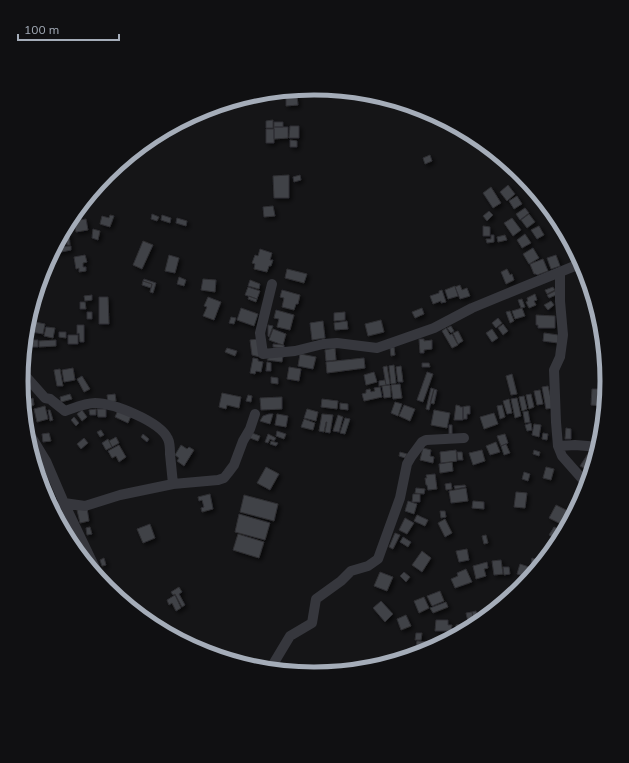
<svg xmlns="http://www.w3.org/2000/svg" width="629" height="763" font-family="Mulish,sans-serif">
  <defs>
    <filter id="shadow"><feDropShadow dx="2.5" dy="2.5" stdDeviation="2" flood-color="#0009"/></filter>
  </defs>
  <rect width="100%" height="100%" fill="#151517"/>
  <path fill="#414347" stroke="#2f2f33" filter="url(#shadow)" d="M 297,96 L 298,105 L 286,106 L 286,97 Z
    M 273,120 L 273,128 L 266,128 L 266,121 Z
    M 274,122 L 283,122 L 283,127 L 274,127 Z
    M 290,126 L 299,126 L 299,138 L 289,138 Z
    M 274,127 L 288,127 L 288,138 L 274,139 Z
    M 266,129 L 274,129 L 274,143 L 266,143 Z
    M 290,140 L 297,141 L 297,147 L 290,147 Z
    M 430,155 L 432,161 L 425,164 L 423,158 Z
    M 289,175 L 289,198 L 274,198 L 273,176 Z
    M 300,175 L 301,180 L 294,182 L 293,177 Z
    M 508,185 L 515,194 L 507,201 L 500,192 Z
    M 491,187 L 501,203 L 493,208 L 483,193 Z
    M 517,196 L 522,204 L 514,209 L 509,201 Z
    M 273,206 L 275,216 L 264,217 L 263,207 Z
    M 525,208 L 529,213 L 520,220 L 516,214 Z
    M 489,211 L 493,215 L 487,221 L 483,216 Z
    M 152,214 L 159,217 L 157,221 L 151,219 Z
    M 529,214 L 535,222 L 527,228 L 521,220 Z
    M 110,215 L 114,216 L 110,227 L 100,224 L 102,216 L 109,218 Z
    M 162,215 L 171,218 L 170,223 L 161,220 Z
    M 177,218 L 187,221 L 186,226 L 176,223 Z
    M 512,218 L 521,230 L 513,236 L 504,223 Z
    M 86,219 L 88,230 L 76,232 L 74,221 Z
    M 483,226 L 490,227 L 490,236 L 483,236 Z
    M 539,226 L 544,235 L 537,239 L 531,230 Z
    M 93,229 L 100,231 L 98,240 L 92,238 Z
    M 562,229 L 565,235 L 559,237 L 556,231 Z
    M 66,233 L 69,233 L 70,245 L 67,245 Z
    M 525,234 L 531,243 L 522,248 L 517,240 Z
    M 491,235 L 494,235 L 494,242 L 487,243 L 486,239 L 491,239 Z
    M 505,235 L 507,240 L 498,242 L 497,237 Z
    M 568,237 L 571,242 L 564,245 L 562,240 Z
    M 143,241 L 153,245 L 142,269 L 133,265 Z
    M 71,246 L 71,250 L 56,253 L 55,247 Z
    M 533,248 L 539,258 L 529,264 L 523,254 Z
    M 260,249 L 272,253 L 270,260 L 273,260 L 271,266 L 269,266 L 267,272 L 254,269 L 255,264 L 252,263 L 255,255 L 258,256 Z
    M 85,255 L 87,262 L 83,263 L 83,267 L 86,267 L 86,271 L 79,272 L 79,268 L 76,269 L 74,257 Z
    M 169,255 L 179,258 L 175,273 L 165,271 Z
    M 556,255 L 560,266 L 551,269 L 547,258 Z
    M 543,259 L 548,271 L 537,275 L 536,274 L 534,274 L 530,264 Z
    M 287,269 L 307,274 L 304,283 L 285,278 Z
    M 507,269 L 510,275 L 512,274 L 514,280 L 506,284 L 501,272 Z
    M 179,277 L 186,280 L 184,286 L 177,284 Z
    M 144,279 L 156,283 L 153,293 L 150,292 L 152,284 L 143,281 Z
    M 203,279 L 216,280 L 215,292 L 201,290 Z
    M 250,280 L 260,284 L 259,289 L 248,286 Z
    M 143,281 L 152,284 L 151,288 L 142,285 Z
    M 460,285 L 462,290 L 467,288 L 470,296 L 460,299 L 455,287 Z
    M 455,286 L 458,296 L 448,299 L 445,290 Z
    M 248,287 L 260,291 L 257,299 L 245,295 Z
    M 553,287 L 555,290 L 547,294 L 545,290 Z
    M 282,290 L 300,295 L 298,304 L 296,304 L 294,310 L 282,307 L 284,298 L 280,297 Z
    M 442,290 L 446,302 L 441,303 L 441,301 L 433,304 L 430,296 L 439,293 L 439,291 Z
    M 555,291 L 556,295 L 549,298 L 547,295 Z
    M 535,294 L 537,300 L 534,301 L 536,305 L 529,308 L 526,302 L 528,301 L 527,298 Z
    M 92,295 L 92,300 L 85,301 L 84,296 Z
    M 249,296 L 257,299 L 256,302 L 248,299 Z
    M 99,297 L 108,297 L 109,324 L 99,324 Z
    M 208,297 L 221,302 L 214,320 L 203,316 L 207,307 L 204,306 Z
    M 522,299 L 525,307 L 521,308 L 518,300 Z
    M 551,301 L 554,305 L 548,310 L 544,305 Z
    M 80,302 L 85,302 L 86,309 L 80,309 Z
    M 241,308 L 258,314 L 254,326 L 237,320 Z
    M 422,308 L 424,314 L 415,318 L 412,312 Z
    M 522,308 L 525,316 L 515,319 L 512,311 Z
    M 276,310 L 294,315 L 290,330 L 277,327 L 279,319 L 274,318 Z
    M 510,311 L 514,321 L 510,323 L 506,312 Z
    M 87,312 L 92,312 L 92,319 L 87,319 Z
    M 345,312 L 345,320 L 334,321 L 334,313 Z
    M 536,315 L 555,316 L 555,328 L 538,328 L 538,325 L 536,325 Z
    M 231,317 L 236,318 L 234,324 L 229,323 Z
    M 498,318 L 502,323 L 496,328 L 492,323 Z
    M 381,320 L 384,332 L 368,336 L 365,324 Z
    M 323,321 L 325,338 L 312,340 L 310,323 Z
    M 347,321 L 348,329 L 335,330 L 334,323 Z
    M 35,322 L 45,324 L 43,334 L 32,332 Z
    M 503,324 L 508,331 L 503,335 L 498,328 Z
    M 77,325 L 84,325 L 84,342 L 80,342 L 79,333 L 77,334 Z
    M 268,325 L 273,326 L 269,337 L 268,336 Z
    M 451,326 L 454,331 L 451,333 L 447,328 Z
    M 46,327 L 55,328 L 53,338 L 44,336 Z
    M 446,328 L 450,335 L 452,334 L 458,345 L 452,348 L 442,331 Z
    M 273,329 L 286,334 L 283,345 L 269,340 Z
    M 492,329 L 498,338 L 492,342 L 486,333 Z
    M 458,331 L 463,341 L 458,344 L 453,333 Z
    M 59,332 L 66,332 L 66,338 L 59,337 Z
    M 544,333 L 558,335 L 558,343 L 543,341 Z
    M 68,335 L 78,335 L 78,344 L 68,344 Z
    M 258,339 L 260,357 L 252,355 L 250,340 Z
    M 419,339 L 424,339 L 424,341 L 432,340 L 432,349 L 424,350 L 424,353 L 420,353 Z
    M 28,340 L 38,340 L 38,347 L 28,347 Z
    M 56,340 L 56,346 L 39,347 L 39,341 Z
    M 273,344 L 284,345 L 284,348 L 273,347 Z
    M 394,347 L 395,355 L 391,356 L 390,348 Z
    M 227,348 L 237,351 L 235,356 L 225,352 Z
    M 335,348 L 336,360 L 326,361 L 325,350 Z
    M 300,354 L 316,357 L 313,369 L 298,366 Z
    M 270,356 L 283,356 L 282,362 L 267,360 Z
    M 253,358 L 258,359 L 258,361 L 263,362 L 261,372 L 256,371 L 255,374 L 250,373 Z
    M 364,358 L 365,368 L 327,373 L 326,362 Z
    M 267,362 L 271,363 L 271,371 L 266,371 Z
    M 422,363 L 429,363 L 430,367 L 422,367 Z
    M 394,365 L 396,383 L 391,384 L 389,366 Z
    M 387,366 L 390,384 L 386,385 L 383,367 Z
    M 401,366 L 403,382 L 398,382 L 396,367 Z
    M 289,367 L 301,369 L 299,381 L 287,379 Z
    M 73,368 L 75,380 L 64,382 L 62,370 Z
    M 60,369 L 63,386 L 57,386 L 54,370 Z
    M 374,372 L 377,382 L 366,385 L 364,375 Z
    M 427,372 L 433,374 L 423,402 L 417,400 Z
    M 512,374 L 517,394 L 511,395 L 506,376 Z
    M 82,376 L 90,389 L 84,392 L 77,379 Z
    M 271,377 L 278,378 L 278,384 L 271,383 Z
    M 385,380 L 386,385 L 379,386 L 379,381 Z
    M 400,384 L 402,398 L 393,399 L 391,385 Z
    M 390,385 L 391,397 L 384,398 L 382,386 Z
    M 548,386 L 553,408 L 546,409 L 542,387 Z
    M 380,387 L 382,397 L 364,401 L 362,394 L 366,393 L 366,390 L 370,389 L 371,392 L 375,391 L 374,388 Z
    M 431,388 L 434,389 L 429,410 L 426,409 Z
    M 434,389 L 437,390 L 434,404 L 430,403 Z
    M 592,389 L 604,389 L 603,406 L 591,405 Z
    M 540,390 L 543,404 L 537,405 L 534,391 Z
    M 222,393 L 241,397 L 239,408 L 227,405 L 226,409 L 219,407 Z
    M 70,394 L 72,399 L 61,402 L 60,397 Z
    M 115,394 L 116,401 L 108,402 L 107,395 Z
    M 531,394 L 534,407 L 529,409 L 526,395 Z
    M 248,395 L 252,396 L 251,402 L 246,401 Z
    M 25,396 L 28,396 L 30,402 L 26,403 Z
    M 524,396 L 527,409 L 522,411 L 519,397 Z
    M 282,397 L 282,409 L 261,410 L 260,398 Z
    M 33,398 L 34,405 L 29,407 L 29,404 L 31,403 L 30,399 Z
    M 517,398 L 521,416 L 515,418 L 511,399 Z
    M 322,399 L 338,401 L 337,409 L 321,407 Z
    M 509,399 L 512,413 L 507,414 L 503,401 Z
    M 395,402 L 402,404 L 398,416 L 391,413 Z
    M 340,403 L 348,404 L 348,410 L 340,409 Z
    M 404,405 L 415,409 L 410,421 L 399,416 Z
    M 456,405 L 460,406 L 460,407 L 463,407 L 463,420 L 454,420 Z
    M 502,405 L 505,417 L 500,419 L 497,406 Z
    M 45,406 L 48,419 L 37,422 L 34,409 Z
    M 467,406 L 470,406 L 470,414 L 467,414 L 467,419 L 463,419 L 463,407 Z
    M 96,409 L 96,415 L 90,415 L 89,410 Z
    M 97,409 L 106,409 L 106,417 L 98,417 Z
    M 307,409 L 318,412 L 316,421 L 304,418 Z
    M 48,410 L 50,410 L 53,420 L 50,421 Z
    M 82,410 L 87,417 L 82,421 L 77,414 Z
    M 118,410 L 131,416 L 128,423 L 115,417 Z
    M 434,410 L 450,413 L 447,428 L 431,425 Z
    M 528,411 L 530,422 L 525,423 L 523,412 Z
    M 494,413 L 498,424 L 484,429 L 480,417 Z
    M 269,414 L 273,414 L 270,424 L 260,421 L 263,416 Z
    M 277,414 L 288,416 L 286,427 L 275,425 Z
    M 322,414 L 333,415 L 330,433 L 325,432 L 327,422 L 326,422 L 324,432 L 319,431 Z
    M 338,415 L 343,417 L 339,432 L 333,431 Z
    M 74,417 L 79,423 L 76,426 L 71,420 Z
    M 345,418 L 350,419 L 345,434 L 340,433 Z
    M 304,419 L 315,423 L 313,430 L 301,427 Z
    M 531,423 L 532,430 L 527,431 L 525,425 Z
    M 534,424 L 541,425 L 539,437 L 532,435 Z
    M 449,425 L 452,425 L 452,434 L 449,434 Z
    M 566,428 L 571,429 L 571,439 L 565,439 Z
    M 101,430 L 104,435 L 100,437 L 97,432 Z
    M 277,431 L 286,434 L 284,439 L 276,436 Z
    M 49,433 L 51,441 L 43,442 L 42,434 Z
    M 252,433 L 260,436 L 258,441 L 250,438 Z
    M 543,433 L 548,434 L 547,440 L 542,439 Z
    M 143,434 L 149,439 L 147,442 L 141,437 Z
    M 268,434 L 276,438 L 274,441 L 270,439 L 268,443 L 265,442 Z
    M 505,434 L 508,443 L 501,446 L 497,436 Z
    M 116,437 L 119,443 L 112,447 L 109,441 Z
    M 84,438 L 88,443 L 81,449 L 77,444 Z
    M 108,439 L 112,447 L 106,450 L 102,443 Z
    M 271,441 L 278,443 L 276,446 L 270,444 Z
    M 496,442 L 500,452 L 490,455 L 486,446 Z
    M 506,444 L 510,453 L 504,455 L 501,446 Z
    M 119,445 L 126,457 L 119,462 L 116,456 L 112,458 L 108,451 Z
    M 181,445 L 187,449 L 189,447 L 194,450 L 184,466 L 177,461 L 179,458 L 175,455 Z
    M 423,448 L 431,450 L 430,456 L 434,457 L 433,463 L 420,460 Z
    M 456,450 L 457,461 L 441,463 L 440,452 Z
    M 482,450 L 485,461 L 473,465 L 469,453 Z
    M 534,450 L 540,452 L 539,456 L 533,454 Z
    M 400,452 L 407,454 L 405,458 L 399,456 Z
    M 457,452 L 462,452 L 463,460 L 458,460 Z
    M 589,452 L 597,457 L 592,472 L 580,466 Z
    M 452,462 L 453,471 L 440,473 L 439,464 Z
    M 266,467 L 279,474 L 270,490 L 257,483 Z
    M 546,467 L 554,469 L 551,480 L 543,478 Z
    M 44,471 L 47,479 L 39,481 L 37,473 Z
    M 524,472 L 530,474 L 528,481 L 522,479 Z
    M 435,474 L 437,489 L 428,490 L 427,485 L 426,485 L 425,478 L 427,478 L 426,475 Z
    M 451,483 L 452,489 L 446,490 L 445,484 Z
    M 465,485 L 466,487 L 455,489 L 454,486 Z
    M 416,488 L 425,489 L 424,494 L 415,493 Z
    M 466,488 L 468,501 L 451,503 L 449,491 Z
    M 516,492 L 527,493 L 525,508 L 514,507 Z
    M 51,494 L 56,498 L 50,504 L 46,499 Z
    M 210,494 L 213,509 L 202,512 L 201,508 L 204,507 L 202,500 L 199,501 L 198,497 Z
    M 413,494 L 420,494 L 420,502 L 412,502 Z
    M 244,495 L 278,504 L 274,521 L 240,512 Z
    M 56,501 L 62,505 L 58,510 L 52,505 Z
    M 408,501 L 417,504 L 414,514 L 405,511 Z
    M 473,501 L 484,502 L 484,509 L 472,508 Z
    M 556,505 L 568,511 L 561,524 L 549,518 Z
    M 87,508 L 89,521 L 80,523 L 77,510 Z
    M 440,511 L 445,511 L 446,517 L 441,518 Z
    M 239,514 L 270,523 L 265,540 L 235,532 Z
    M 417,515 L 428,520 L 425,526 L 414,521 Z
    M 405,518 L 414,523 L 407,534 L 399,530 Z
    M 445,519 L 452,533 L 445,537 L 438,523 Z
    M 64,524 L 69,524 L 70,530 L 65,531 Z
    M 150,524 L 155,538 L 143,543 L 137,529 Z
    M 90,527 L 92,534 L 87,535 L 86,528 Z
    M 554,527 L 559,529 L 554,538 L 549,535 Z
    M 395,533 L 400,535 L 393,549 L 389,547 Z
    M 238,534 L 264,542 L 259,558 L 233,550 Z
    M 486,535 L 488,543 L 484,544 L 482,536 Z
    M 403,537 L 411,542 L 408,547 L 400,542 Z
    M 467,549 L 469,560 L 459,562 L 456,551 Z
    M 422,551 L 431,558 L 422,572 L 412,565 Z
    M 104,558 L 106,565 L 102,566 L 100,560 Z
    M 532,558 L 538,560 L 536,565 L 531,563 Z
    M 501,560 L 503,574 L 494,575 L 492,561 Z
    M 487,562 L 488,568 L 484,569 L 486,576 L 476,579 L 473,566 Z
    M 520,564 L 538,570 L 531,578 L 517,574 Z
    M 503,567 L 509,567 L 510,574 L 504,575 Z
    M 466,569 L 472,582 L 455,588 L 451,579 L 458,576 L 457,573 Z
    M 380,572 L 393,577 L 387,591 L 374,586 Z
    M 404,572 L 410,577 L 406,582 L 400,576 Z
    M 179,587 L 182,592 L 179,594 L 185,605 L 182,607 L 175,594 L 173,595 L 171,592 Z
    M 440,591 L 444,601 L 432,606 L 427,596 Z
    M 175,595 L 181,608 L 176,611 L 172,603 L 169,605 L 167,600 Z
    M 424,597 L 429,608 L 419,613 L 414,601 Z
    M 381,601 L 393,614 L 385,622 L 373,608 Z
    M 446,602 L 448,607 L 433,613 L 430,608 Z
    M 476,611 L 479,622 L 474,623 L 472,612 Z
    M 472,612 L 475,625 L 469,626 L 466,613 Z
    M 406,615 L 411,626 L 401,630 L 397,619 Z
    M 436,620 L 448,620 L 448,625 L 452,625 L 451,631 L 435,631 Z
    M 462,624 L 463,628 L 456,629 L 456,625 Z
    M 416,633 L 422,633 L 421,640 L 415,640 Z
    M 417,641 L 428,642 L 427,649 L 416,647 Z"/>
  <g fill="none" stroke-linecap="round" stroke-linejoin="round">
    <path stroke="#36373d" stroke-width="10" d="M 560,272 L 560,301 L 563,335 L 560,357 L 554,370 L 556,422 L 558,446 L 562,456 L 584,481 L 589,482
      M 272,284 L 260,333 L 263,354 L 295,351 L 323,344 L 337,343 L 377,348 L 434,328 L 472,308 L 501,296 L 582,263
      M 22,372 L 45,398 L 50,399 L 65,411 C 74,408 85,403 95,403 C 113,403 160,421 168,439 C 170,443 170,449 170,454 C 171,464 172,474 173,484
      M 26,428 L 46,461 L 64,503 L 96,570 L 99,579
      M 558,446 L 575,445 L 600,447
      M 64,503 L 85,506 L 120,495 L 173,484 L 218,480 L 224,478 L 228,473 L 234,465 L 243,441 L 250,429 L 255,414
      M 269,671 L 290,636 L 312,623 L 316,599 L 341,581 L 351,571 L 368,566 L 378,559 L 400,498 L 407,464 L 411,457 L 422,442 L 426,440 L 464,438"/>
  </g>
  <path d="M0 0H629V763H0ZM28 381a286 286 0 1 1 572 0a286 286 0 1 1-572 0Z" fill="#101012" fill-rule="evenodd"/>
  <path fill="none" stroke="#a5adb9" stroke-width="5" d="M28 381a286 286 0 1 1 572 0a286 286 0 1 1-572 0Z"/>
  <path d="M18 34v6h101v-6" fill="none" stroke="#a5adb9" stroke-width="2"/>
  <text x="24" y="34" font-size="12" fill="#a5adb9" stroke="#101012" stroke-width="3" paint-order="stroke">100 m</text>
</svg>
